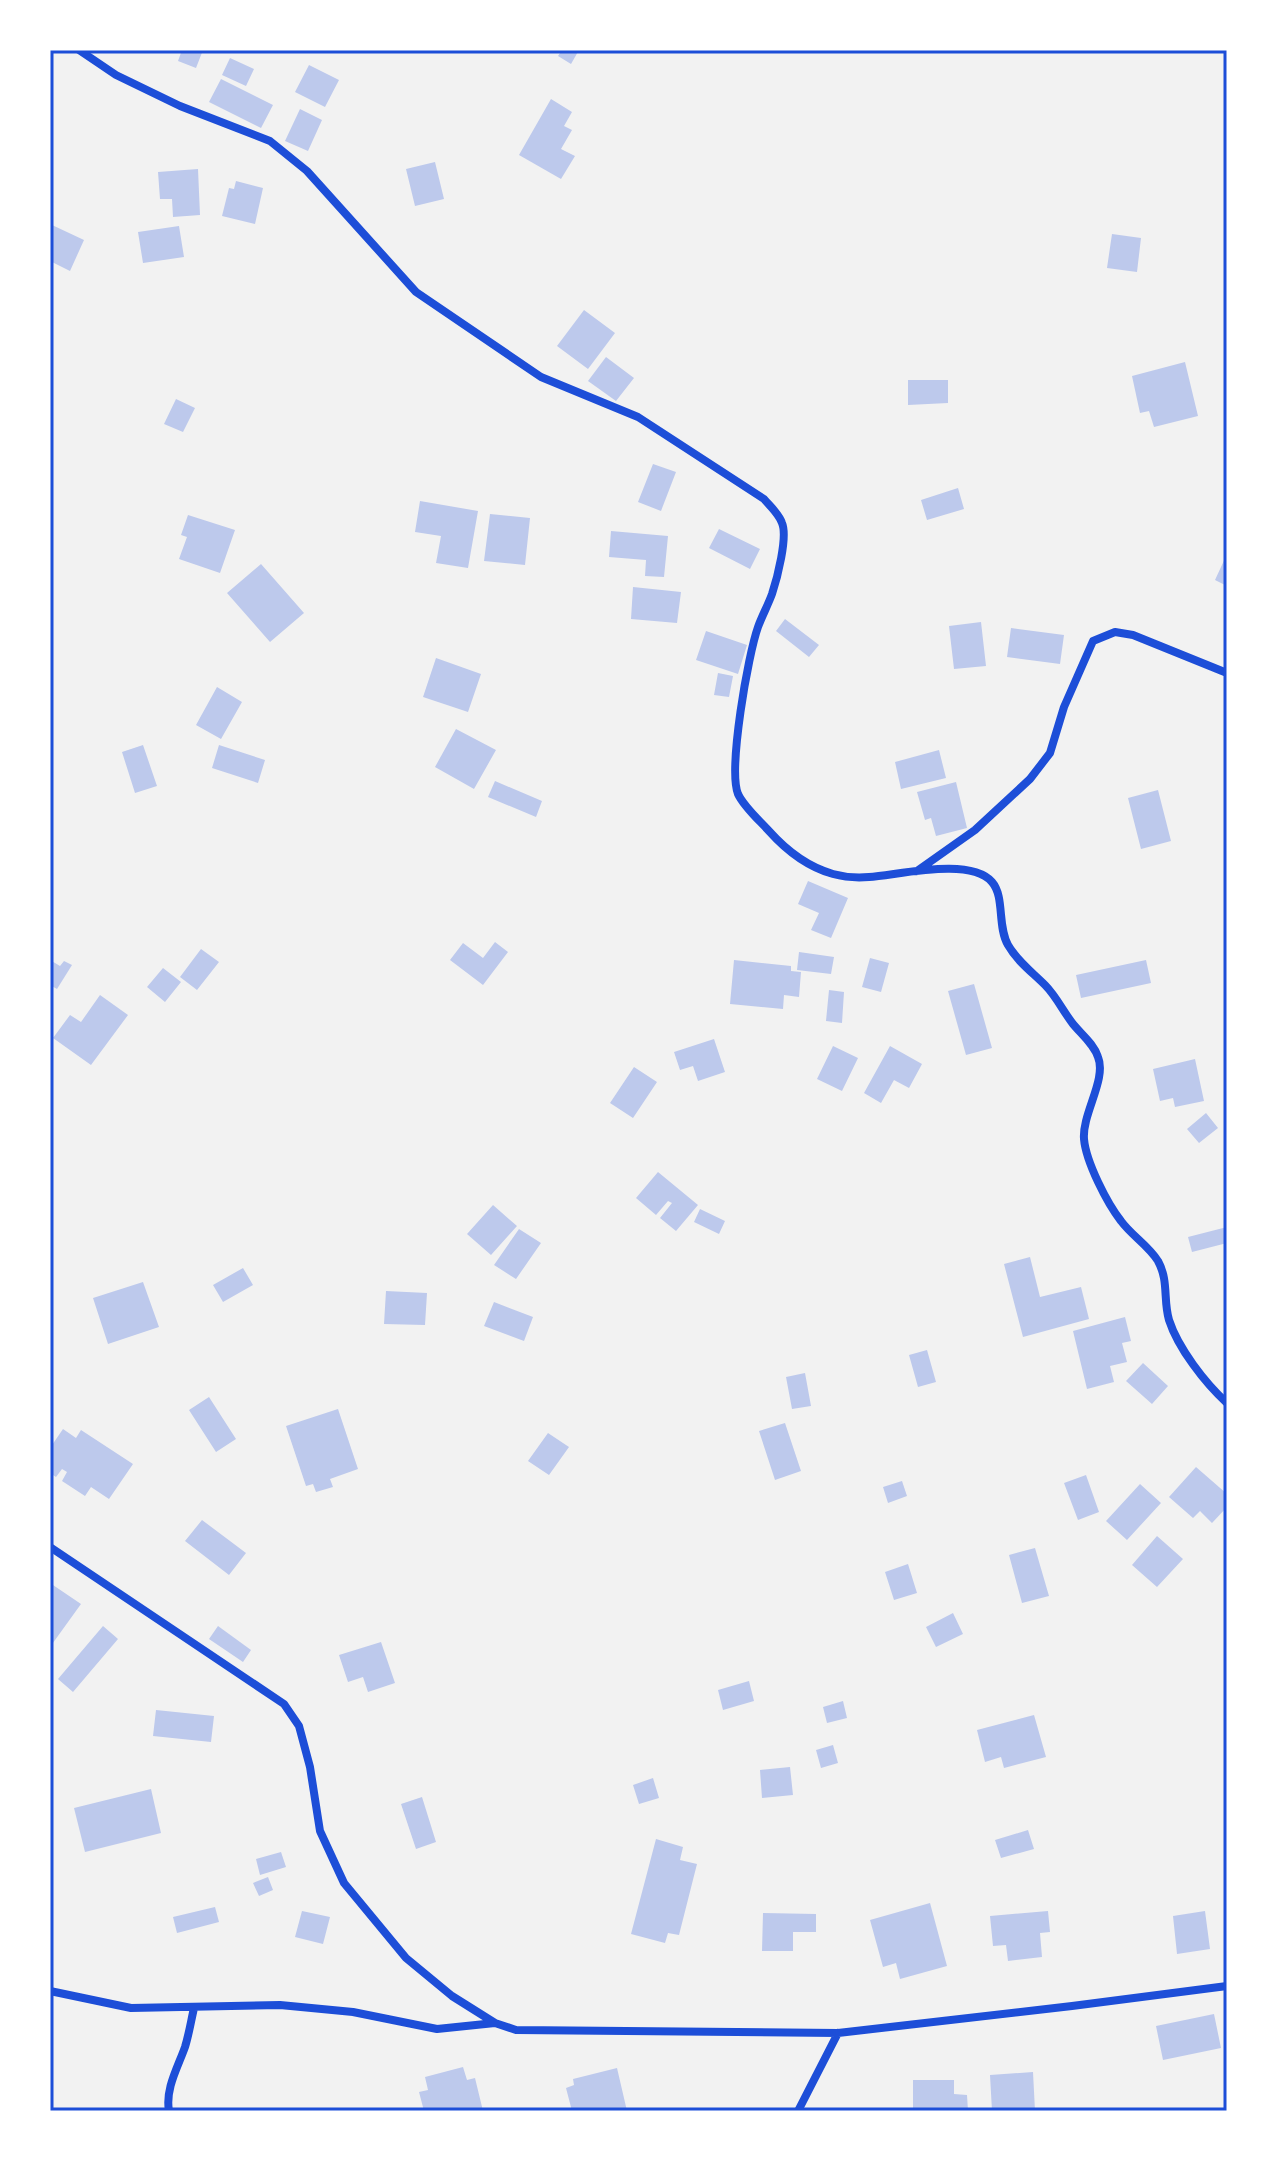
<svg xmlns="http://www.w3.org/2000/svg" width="1277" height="2161" font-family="'Roboto Condensed',sans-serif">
  <rect width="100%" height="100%" fill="#f2f2f2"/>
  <path fill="#bdc9ec" d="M 182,50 L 203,50 L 196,68 L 178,61 Z
    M 562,50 L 579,50 L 571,64 L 558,56 Z
    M 230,58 L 254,69 L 246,86 L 222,75 Z
    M 309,65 L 339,80 L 325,107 L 295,92 Z
    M 221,79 L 273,105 L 261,128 L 209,102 Z
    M 551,99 L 572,112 L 564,126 L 572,130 L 561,149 L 575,156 L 561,179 L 519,155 Z
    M 300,109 L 322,120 L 308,151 L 285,141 Z
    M 435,162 L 444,199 L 415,206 L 406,169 Z
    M 198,169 L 200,215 L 173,217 L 172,199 L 160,199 L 158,172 Z
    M 236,181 L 263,188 L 255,224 L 222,216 L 229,188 L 234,189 Z
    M 52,225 L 84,240 L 70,271 L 50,261 L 50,230 Z
    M 179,226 L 184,257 L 143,263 L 138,232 Z
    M 1112,234 L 1141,238 L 1137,272 L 1107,268 Z
    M 584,310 L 615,333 L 588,369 L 557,346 Z
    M 606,357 L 634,378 L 616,401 L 588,381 Z
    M 1185,362 L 1198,416 L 1154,427 L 1149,411 L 1140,413 L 1132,376 Z
    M 908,380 L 948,380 L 948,403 L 908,405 Z
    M 176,399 L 195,408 L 183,432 L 164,424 Z
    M 653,464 L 676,472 L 661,511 L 638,502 Z
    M 958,488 L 964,509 L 927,520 L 921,500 Z
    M 420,501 L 478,511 L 468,568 L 436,563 L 441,536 L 415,532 Z
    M 490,514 L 530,518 L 525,565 L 484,561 Z
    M 188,515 L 235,530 L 220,573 L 179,559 L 187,537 L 181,535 Z
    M 719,529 L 760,549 L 750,569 L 709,548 Z
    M 611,531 L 668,536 L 664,577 L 645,576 L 646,560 L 609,557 Z
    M 1227,554 L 1227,586 L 1215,580 Z
    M 261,564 L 304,613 L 270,642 L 227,593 Z
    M 633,587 L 681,592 L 677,623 L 631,619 Z
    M 785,619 L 819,645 L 809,657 L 776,631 Z
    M 981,622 L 986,666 L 954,669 L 949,626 Z
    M 1011,628 L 1064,635 L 1060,664 L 1007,657 Z
    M 706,631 L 747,645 L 738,674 L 696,660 Z
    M 436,658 L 481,674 L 468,712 L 423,697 Z
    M 718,673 L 733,676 L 729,697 L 714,695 Z
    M 217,687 L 242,702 L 221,739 L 196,725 Z
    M 456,729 L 496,750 L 474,789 L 435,767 Z
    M 143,745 L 157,786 L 135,793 L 122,752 Z
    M 219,745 L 265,760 L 258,783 L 212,768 Z
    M 939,750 L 946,778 L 901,789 L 895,762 Z
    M 495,781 L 542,801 L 536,817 L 488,797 Z
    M 956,782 L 967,828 L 936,836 L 931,818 L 925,820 L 917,792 Z
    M 1158,790 L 1171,841 L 1141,849 L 1128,798 Z
    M 808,881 L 848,898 L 831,938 L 811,930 L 819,913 L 798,904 Z
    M 495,942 L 508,952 L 483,985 L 450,960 L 463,943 L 483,958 Z
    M 201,949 L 219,962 L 197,990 L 180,977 Z
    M 799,952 L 834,957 L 831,974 L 797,970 Z
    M 870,958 L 889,963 L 881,992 L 862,987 Z
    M 50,960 L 60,966 L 64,961 L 72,965 L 57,989 L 50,985 Z
    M 734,960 L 791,966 L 791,971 L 801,972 L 799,997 L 784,995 L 783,1009 L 730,1004 Z
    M 1146,960 L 1151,983 L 1081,998 L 1076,975 Z
    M 163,968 L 181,982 L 165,1002 L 147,987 Z
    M 974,984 L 992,1048 L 966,1055 L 948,991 Z
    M 829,990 L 844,992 L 842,1023 L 826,1021 Z
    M 100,995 L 128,1015 L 91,1065 L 53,1038 L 70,1015 L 81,1022 Z
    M 714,1039 L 725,1072 L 698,1081 L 693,1066 L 680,1070 L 674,1052 Z
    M 833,1046 L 858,1058 L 842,1091 L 817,1079 Z
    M 890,1046 L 922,1064 L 909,1088 L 894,1080 L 881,1103 L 864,1093 Z
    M 1195,1059 L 1204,1101 L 1175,1107 L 1173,1098 L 1160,1101 L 1153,1069 Z
    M 634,1067 L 657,1082 L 633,1118 L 610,1103 Z
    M 1206,1113 L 1218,1128 L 1199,1143 L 1187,1129 Z
    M 658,1172 L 698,1205 L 676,1231 L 660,1218 L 672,1203 L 668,1201 L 656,1215 L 636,1198 Z
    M 493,1205 L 517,1226 L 491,1255 L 467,1234 Z
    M 700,1209 L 725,1221 L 719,1234 L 694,1222 Z
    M 1227,1227 L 1227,1243 L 1192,1252 L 1188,1237 Z
    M 519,1229 L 541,1243 L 516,1279 L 494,1265 Z
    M 1030,1257 L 1040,1297 L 1081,1287 L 1089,1319 L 1023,1337 L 1004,1264 Z
    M 243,1268 L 253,1285 L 223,1302 L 213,1285 Z
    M 143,1282 L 159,1327 L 108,1344 L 93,1298 Z
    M 386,1291 L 427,1293 L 425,1325 L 384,1324 Z
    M 494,1302 L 533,1317 L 524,1341 L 484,1326 Z
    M 1125,1317 L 1131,1341 L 1122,1343 L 1127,1362 L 1110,1366 L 1114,1382 L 1087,1389 L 1073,1331 Z
    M 927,1350 L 936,1382 L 918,1387 L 909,1355 Z
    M 1143,1363 L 1168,1386 L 1152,1404 L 1126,1381 Z
    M 805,1373 L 811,1406 L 792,1409 L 786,1377 Z
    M 209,1397 L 236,1439 L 216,1452 L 189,1410 Z
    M 338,1409 L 358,1469 L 330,1479 L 333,1487 L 316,1492 L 313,1484 L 306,1486 L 286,1426 Z
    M 785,1423 L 801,1471 L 775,1480 L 759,1431 Z
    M 63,1429 L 76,1438 L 81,1430 L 133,1464 L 109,1499 L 91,1487 L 85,1496 L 62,1481 L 67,1472 L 62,1469 L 56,1477 L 50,1473 L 50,1448 Z
    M 548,1433 L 569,1447 L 549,1475 L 528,1461 Z
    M 1196,1467 L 1227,1494 L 1227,1507 L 1212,1523 L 1200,1511 L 1193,1518 L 1169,1497 Z
    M 1086,1475 L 1099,1512 L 1078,1520 L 1064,1483 Z
    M 902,1481 L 907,1496 L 888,1503 L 883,1487 Z
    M 1140,1484 L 1161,1503 L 1127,1540 L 1106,1521 Z
    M 202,1520 L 246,1553 L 229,1575 L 185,1541 Z
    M 1157,1536 L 1183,1559 L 1157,1587 L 1132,1565 Z
    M 1035,1548 L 1049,1596 L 1022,1603 L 1009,1555 Z
    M 908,1564 L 917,1593 L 894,1600 L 885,1572 Z
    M 50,1583 L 81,1604 L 50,1647 Z
    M 953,1613 L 963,1634 L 936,1647 L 926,1627 Z
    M 103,1626 L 118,1639 L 73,1692 L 58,1679 Z
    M 218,1626 L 251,1650 L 243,1662 L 209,1639 Z
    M 381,1642 L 395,1683 L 368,1692 L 363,1677 L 348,1682 L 339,1655 Z
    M 749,1681 L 754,1701 L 723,1710 L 718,1690 Z
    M 843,1701 L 847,1718 L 827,1723 L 823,1707 Z
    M 156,1710 L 214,1716 L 211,1742 L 153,1736 Z
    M 1034,1715 L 1046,1757 L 1004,1768 L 1001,1757 L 985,1762 L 977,1730 Z
    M 833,1745 L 838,1763 L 821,1768 L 816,1750 Z
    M 790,1767 L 793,1795 L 762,1798 L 760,1770 Z
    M 653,1778 L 659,1798 L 639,1804 L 633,1785 Z
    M 151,1789 L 161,1833 L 85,1852 L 74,1808 Z
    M 422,1797 L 436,1842 L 416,1849 L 401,1804 Z
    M 1028,1830 L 1034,1849 L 1001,1858 L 995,1840 Z
    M 656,1839 L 683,1847 L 680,1860 L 697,1864 L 679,1935 L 668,1933 L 665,1943 L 631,1934 Z
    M 281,1852 L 286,1867 L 260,1875 L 256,1859 Z
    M 268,1877 L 273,1890 L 259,1896 L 253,1883 Z
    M 930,1903 L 947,1966 L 900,1979 L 896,1963 L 883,1967 L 870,1920 Z
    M 215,1907 L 219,1922 L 177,1933 L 173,1917 Z
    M 302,1911 L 330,1917 L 323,1944 L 295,1937 Z
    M 1048,1911 L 1050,1932 L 1040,1933 L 1042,1957 L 1008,1961 L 1006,1945 L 993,1946 L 990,1916 Z
    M 1205,1911 L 1210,1949 L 1177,1954 L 1173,1916 Z
    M 763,1913 L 816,1914 L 816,1932 L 793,1932 L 793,1951 L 762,1951 Z
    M 1214,2014 L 1221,2048 L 1163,2060 L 1156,2026 Z
    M 463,2067 L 467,2080 L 475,2078 L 483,2111 L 424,2111 L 419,2092 L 428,2090 L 425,2077 Z
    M 617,2068 L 627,2111 L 572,2111 L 566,2088 L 574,2085 L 573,2079 Z
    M 1033,2072 L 1035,2111 L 992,2111 L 990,2075 Z
    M 913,2080 L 954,2080 L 954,2094 L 967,2095 L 968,2111 L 913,2111 Z"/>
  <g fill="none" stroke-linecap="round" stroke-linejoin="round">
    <path stroke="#1d4ed8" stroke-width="8" d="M 79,50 L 116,75 L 180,106 L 270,141 L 307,171 L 416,292 L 541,377 L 638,417 L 764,499 C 770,506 779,514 782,523 C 788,537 777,579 772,594 C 768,605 762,616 758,627 C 748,655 728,769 738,794 C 744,807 759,820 769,831 C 786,850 808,867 833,874 C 844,877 858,878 869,877 C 899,875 970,857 992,882 C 1005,897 997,926 1008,945 C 1017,961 1032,972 1045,985 C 1056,996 1063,1011 1073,1024 C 1081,1034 1094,1044 1098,1057 C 1107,1079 1082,1114 1084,1139 C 1086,1162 1107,1203 1121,1221 C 1132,1236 1148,1245 1158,1261 C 1169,1281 1163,1300 1169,1320 C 1178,1348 1205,1383 1227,1403
      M 917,871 L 975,830 L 1030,779 L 1050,753 L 1064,707 L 1093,641 L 1115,632 L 1133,635 L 1227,673
      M 50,1547 L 284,1704 L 299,1726 L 310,1767 L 320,1831 L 344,1883 L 406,1958 L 452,1996 L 495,2023 L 516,2030 L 838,2033 L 1072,2006 L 1227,1986
      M 50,1991 L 131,2008 L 280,2005 L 353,2012 L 437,2029 L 495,2023
      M 169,2111 C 165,2089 178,2067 185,2047 C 189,2034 191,2021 194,2008
      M 798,2111 L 838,2033"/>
  </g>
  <rect width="1277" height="2161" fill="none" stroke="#ffffff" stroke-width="104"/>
  <rect x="52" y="52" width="1173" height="2057" fill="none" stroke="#1d4ed8" stroke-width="3"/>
</svg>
